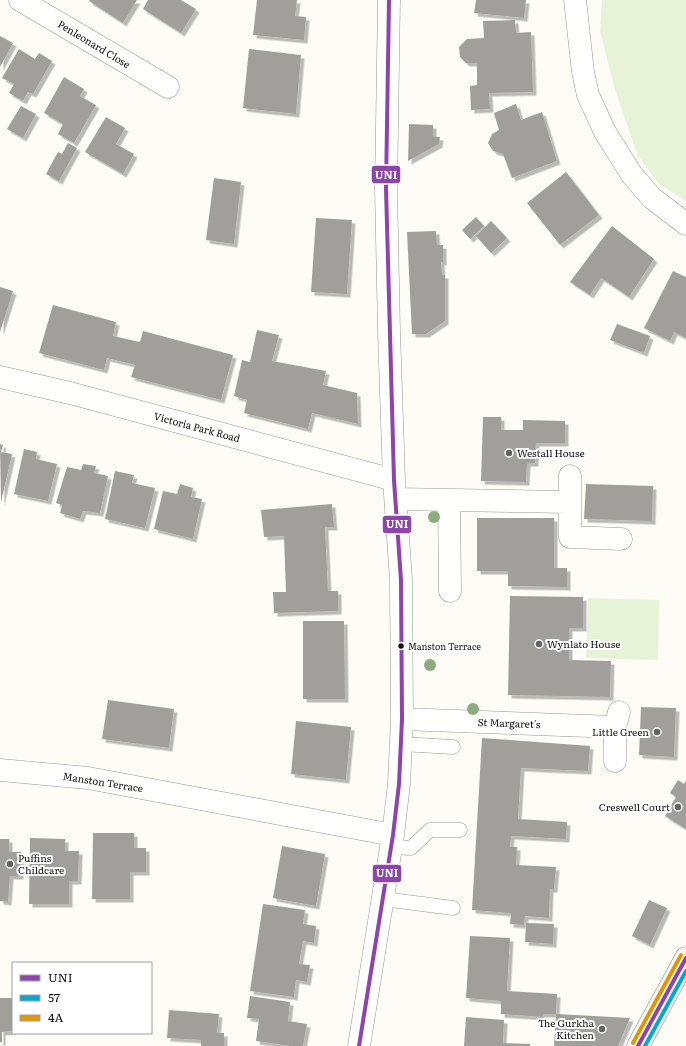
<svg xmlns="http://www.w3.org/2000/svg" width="686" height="1046" font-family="Literata,serif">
  <defs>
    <filter id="shadow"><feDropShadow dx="3.5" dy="3.5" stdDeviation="0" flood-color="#0004"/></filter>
  </defs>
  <rect width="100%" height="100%" fill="#fdfcf7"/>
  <path fill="#e7f3d7" d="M 602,0 L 686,0 L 686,201 L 659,184 L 638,156 L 615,90 L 600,31 Z
    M 588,598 L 659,600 L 658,660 L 586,658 Z"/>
  <path fill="#a19f9c" filter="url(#shadow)" d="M 90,0 L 137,0 L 123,23 L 89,1 Z
    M 148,0 L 181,0 L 196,9 L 181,33 L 143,9 Z
    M 257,0 L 297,0 L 295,16 L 306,17 L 304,40 L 253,35 Z
    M 476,0 L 526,0 L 524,18 L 474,13 Z
    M 515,20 L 516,33 L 531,32 L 533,92 L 489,93 L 490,109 L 471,110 L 470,86 L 477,85 L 477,63 L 466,63 L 460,57 L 459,47 L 467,39 L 484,38 L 483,21 Z
    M 0,36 L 13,43 L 0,67 Z
    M 19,49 L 35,59 L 39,53 L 52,61 L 33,94 L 28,92 L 23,101 L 9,93 L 14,84 L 2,78 Z
    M 249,49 L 301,55 L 296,114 L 243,108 Z
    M 64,77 L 84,89 L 80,96 L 96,105 L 74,143 L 58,134 L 63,124 L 44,113 Z
    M 516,104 L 521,120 L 542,112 L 557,161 L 512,178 L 503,154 L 493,151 L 488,143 L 492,134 L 499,130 L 494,113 Z
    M 21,106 L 36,114 L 23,138 L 7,129 Z
    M 106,117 L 125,128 L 116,144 L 134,154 L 123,174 L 85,152 Z
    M 409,124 L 433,125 L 433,137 L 440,137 L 439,144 L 408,161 Z
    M 68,143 L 77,148 L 59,181 L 46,174 L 58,152 L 62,154 Z
    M 566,172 L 599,215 L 560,245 L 527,203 Z
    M 214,178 L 241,182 L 234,244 L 206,240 Z
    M 476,217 L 484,226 L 470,239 L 462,230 Z
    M 316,218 L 352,220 L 347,294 L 311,292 Z
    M 491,221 L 507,238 L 491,253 L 476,236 Z
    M 612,226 L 654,259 L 629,297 L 601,278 L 590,295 L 570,282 Z
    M 436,231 L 437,245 L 443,245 L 443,262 L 441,262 L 442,275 L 445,275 L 445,321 L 426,334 L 412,334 L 407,232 Z
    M 673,271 L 686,277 L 686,338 L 674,332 L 670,341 L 644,328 Z
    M 0,287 L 13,291 L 0,332 Z
    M 53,305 L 116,322 L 113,336 L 140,342 L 143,331 L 233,355 L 221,400 L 131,377 L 135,365 L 107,358 L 104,370 L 39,353 Z
    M 617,324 L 650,336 L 644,353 L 610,340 Z
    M 257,330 L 279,335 L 272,361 L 326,371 L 323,385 L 357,393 L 358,424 L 312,413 L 308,429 L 244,413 L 247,400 L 234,396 L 242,360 L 250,362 Z
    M 483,417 L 501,417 L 501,430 L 523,430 L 523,420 L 565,421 L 565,443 L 536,443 L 535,463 L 527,463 L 526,482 L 481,481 Z
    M 0,444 L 3,445 L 1,452 L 12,454 L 1,502 Z
    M 24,449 L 37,452 L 36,459 L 57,464 L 48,501 L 14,494 Z
    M 83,464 L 96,466 L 94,473 L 108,476 L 100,513 L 83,511 L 80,519 L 60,513 L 62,505 L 56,503 L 67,467 L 81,470 Z
    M 115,471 L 134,475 L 132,483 L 155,488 L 145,528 L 105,519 Z
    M 180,484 L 193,488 L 191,497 L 202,499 L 193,539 L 154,529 L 163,491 L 177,494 Z
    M 586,484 L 653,486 L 652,521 L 584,519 Z
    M 332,504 L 334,527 L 325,527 L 328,591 L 338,591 L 338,611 L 274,613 L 273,592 L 286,592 L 284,536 L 264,537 L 261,510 Z
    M 477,518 L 554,518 L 554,568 L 567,568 L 567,587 L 508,586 L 508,571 L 477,571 Z
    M 510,596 L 583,597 L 583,628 L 569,628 L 569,660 L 611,661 L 610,697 L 508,695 Z
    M 303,621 L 344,621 L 345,699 L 303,699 Z
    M 108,700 L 174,709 L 169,748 L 102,739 Z
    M 641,707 L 676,708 L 674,757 L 639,755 Z
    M 296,721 L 351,727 L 346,780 L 291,774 Z
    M 482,738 L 590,746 L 588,771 L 521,768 L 518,819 L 567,822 L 566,839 L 511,836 L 510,847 L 517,847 L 516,865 L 556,867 L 554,889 L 550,889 L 549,918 L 525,916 L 524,925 L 510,924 L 511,913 L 472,910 Z
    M 678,780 L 684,784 L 686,781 L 686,829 L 665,816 L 676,797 L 670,793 Z
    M 93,833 L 134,833 L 134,848 L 146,848 L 146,872 L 130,872 L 130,899 L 92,899 Z
    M 30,838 L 65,839 L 65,851 L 79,851 L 78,881 L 69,881 L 69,904 L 29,904 Z
    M 0,839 L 9,839 L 9,852 L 21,852 L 20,876 L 10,876 L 8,902 L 0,901 Z
    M 282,846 L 325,854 L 316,906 L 273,898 Z
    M 649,900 L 667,908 L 650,945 L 632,936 Z
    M 263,904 L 305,910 L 303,924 L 316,926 L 314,943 L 303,941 L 299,964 L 310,965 L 307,982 L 296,980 L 294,997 L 250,991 Z
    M 526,923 L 554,924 L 553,944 L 525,942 Z
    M 470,936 L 510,938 L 507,991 L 557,994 L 556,1014 L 544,1014 L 543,1017 L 501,1014 L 501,1001 L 466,998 Z
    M 250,996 L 290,1002 L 288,1021 L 307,1024 L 303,1046 L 290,1046 L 256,1041 L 259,1019 L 247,1018 Z
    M 0,998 L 13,998 L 13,1031 L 2,1032 L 2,1042 L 0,1042 Z
    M 169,1010 L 219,1014 L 217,1033 L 224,1033 L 224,1046 L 201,1046 L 201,1040 L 167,1038 Z
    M 556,1014 L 575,1015 L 630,1018 L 618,1046 L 554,1046 Z
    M 466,1017 L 504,1020 L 503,1043 L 530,1044 L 530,1046 L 464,1046 Z"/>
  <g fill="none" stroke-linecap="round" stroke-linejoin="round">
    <g stroke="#979795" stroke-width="15">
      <path id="lane" d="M 401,744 L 453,747
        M 391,847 L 411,848 L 430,830 L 460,830
        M 383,899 L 453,908"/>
    </g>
    <g stroke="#979795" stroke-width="23">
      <path id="street" d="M 20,0 L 168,87
        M 575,0 L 583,72 L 588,95 L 605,132 L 632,175 L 652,198 L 686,224
        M 0,377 L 70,393 L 394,480
        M 396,499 L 570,502 L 570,537 L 621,539
        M 449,500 L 450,591
        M 570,502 L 570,476
        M 402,719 L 615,727
        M 615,761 L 615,727 L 619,712
        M 0,770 L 88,778 L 393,835
        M 359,1046 L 393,835 L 399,784 L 402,719 L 401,580 L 394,480 L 389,332 L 386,188 L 389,0"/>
    </g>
    <g stroke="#8e8d8b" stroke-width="23">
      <path id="secondary" d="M 638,1046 L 686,958"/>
    </g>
    <use href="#lane" stroke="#fffffe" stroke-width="14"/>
    <use href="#street" stroke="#fffffe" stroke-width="22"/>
    <use href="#secondary" stroke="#f6f4eb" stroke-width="22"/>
    <g stroke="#fff" stroke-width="7">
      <path id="bus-1" d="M 359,1046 L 393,835 L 399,784 L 402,719 L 401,580 L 394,480 L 386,188 L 389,0
        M 638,1046 L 686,958"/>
    </g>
    <g stroke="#fff" stroke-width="7">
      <path id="bus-2" d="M 645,1046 L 686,971"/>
    </g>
    <g stroke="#fff" stroke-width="7">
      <path id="bus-3" d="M 633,1043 L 681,955"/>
    </g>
    <use href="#bus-1" stroke="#8e44ad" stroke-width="4"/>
    <use href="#bus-2" stroke="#00a9ce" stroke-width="4"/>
    <use href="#bus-3" stroke="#e09702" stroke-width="4"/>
  </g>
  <g fill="#8cac80">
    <circle cx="434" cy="517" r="6"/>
    <circle cx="430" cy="665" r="6"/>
    <circle cx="473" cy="709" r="6"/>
  </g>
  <g fill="#646362" stroke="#fff" stroke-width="1.5">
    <circle cx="509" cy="453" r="4"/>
    <circle cx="539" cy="644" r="4"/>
    <circle cx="657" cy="732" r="4"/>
    <circle cx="678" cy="807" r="4"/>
    <circle cx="10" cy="864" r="4"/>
    <circle cx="602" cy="1029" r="4"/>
  </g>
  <circle fill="#111" stroke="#fff" stroke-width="1.5" cx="401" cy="646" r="3.5"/>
  <g text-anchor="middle" stroke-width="4" stroke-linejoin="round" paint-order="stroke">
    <g font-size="9" fill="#111" stroke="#fff" text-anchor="start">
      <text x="408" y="650">Manston Terrace</text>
    </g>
    <g font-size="10" fill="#111" stroke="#fff">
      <text transform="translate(94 44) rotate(31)" y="4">Penleonard Close</text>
      <text transform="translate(197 427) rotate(15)" y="4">Victoria Park Road</text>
      <text transform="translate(509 723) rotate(2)" y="4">St Margaret's</text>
      <text transform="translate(103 782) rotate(9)" y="4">Manston Terrace</text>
    </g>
    <g font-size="10" fill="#111" stroke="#fff" text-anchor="start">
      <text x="517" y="457">Westall House</text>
      <text x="547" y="648">Wynlato House</text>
      <text x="649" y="736" text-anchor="end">Little Green</text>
      <text x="670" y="811" text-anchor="end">Creswell Court</text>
      <text x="18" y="862">Puffins<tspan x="18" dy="12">Childcare</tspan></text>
      <text x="594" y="1027" text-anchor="end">The Gurkha<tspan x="594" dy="12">Kitchen</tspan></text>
    </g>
  </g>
  <g stroke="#fff" stroke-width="1.5">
    <rect x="371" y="165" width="30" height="19" rx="4" fill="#8e44ad"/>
    <rect x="382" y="515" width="30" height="19" rx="4" fill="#8e44ad"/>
    <rect x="372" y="864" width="30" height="19" rx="4" fill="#8e44ad"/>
  </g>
  <g font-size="11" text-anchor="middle" font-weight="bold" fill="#fff">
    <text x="386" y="179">UNI</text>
    <text x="397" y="528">UNI</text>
    <text x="387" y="877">UNI</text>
  </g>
  <rect x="12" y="962" width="140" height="72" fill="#ffffff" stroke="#a0a0a0"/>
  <rect x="20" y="975" width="20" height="6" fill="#8e44ad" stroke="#a0a0a0"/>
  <text x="48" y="982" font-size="12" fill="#111111">UNI</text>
  <rect x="20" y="995" width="20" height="6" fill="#00a9ce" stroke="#a0a0a0"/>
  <text x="48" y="1002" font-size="12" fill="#111111">57</text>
  <rect x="20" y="1015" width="20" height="6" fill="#e09702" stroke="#a0a0a0"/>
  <text x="48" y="1022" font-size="12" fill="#111111">4A</text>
</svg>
